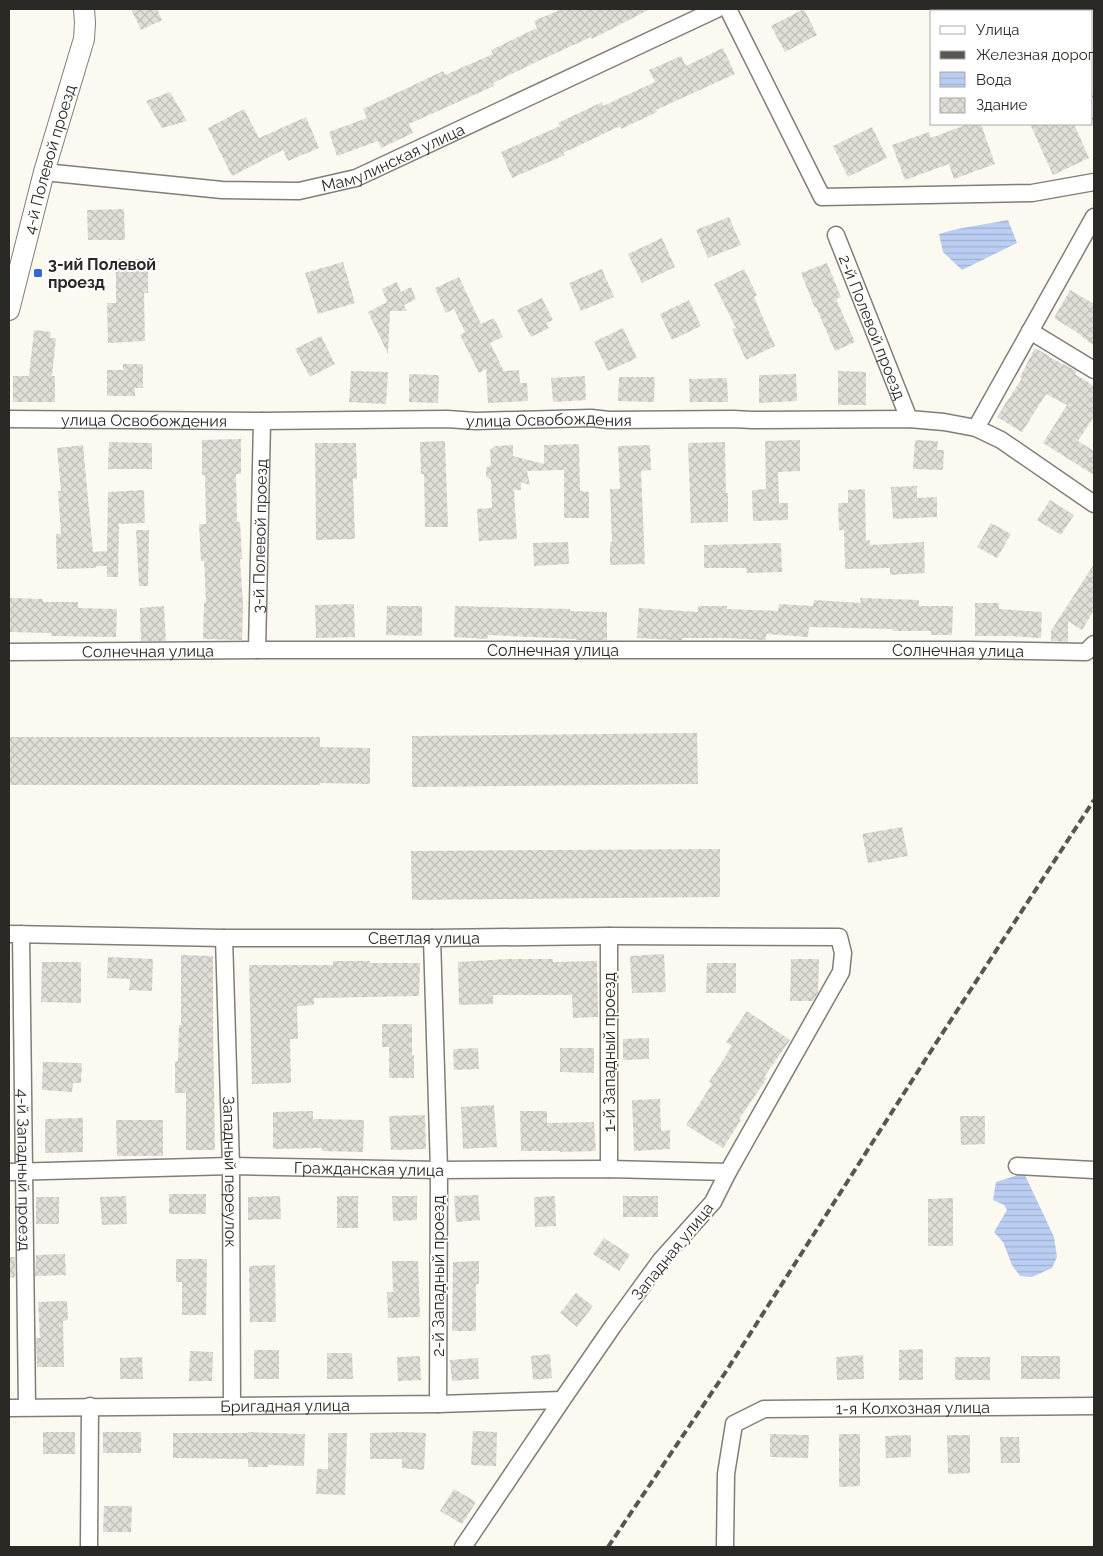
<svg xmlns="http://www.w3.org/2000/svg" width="1103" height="1556" font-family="Raleway,sans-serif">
  <defs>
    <pattern id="water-rules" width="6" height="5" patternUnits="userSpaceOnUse" patternTransform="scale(1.25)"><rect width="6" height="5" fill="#bacdf2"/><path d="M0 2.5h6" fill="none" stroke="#a0b0cf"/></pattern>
    <pattern id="building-cross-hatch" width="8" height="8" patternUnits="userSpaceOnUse" patternTransform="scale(1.25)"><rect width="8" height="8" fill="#e0ded6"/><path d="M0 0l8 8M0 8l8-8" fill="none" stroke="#c0beb8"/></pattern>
  </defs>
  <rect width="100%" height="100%" fill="#fcf9f1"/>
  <path fill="url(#water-rules)" d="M 1008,220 L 1017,243 L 962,270 L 943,252 L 939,234 L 957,229 Z
    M 1024,1173 L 1054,1237 L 1057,1257 L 1052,1268 L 1032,1277 L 1020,1276 L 1012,1265 L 1003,1242 L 994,1232 L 1007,1210 L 1004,1205 L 993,1200 L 996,1182 Z"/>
  <path fill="url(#building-cross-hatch)" d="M 131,9 L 157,9 L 162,20 L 141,30 Z
    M 562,9 L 650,9 L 592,39 L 591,37 L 532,64 L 493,83 L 494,86 L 409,124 L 413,133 L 381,148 L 378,141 L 337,156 L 329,132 L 367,118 L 363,109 L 443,71 L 445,75 L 493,54 L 491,50 L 537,28 L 534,21 Z
    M 804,9 L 817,35 L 785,52 L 771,26 Z
    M 723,48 L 735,74 L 656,110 L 657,112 L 621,129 L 620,126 L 563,153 L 565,155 L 512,178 L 501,152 L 560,126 L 558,123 L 602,102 L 603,106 L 655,82 L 649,70 L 681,56 L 686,66 Z
    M 170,92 L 187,121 L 162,128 L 146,101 Z
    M 244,109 L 259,138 L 306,117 L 319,148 L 288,161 L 283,150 L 232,176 L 208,128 Z
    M 968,124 L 981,124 L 995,164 L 954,179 L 949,164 L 905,180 L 892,145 L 929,132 L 931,138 Z
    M 1030,124 L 1074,124 L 1089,158 L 1053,175 Z
    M 872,127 L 887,158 L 848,177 L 833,146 Z
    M 124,209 L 125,240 L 88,240 L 87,210 Z
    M 729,217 L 741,245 L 708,258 L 696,230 Z
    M 662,238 L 675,267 L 642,283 L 628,254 Z
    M 116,259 L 148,259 L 148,293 L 144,293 L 145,341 L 108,343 L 107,303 L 116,303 Z
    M 343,262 L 355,303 L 318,314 L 305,273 Z
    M 827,263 L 841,297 L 836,299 L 855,342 L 835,351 L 816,307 L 815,308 L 801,273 Z
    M 602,269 L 614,297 L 581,311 L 569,283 Z
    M 744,269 L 757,295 L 754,297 L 775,346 L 746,360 L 732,329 L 736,328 L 714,284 Z
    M 459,277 L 481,324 L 494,318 L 503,337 L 490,343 L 504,371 L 519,370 L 520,383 L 527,383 L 528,401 L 488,403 L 486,369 L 479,373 L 460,335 L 465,332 L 454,309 L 446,313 L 435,288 Z
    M 397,282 L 401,292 L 411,287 L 416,299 L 404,305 L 407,311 L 390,311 L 388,354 L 368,312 L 387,302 L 382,289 Z
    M 1070,290 L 1094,304 L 1094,346 L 1078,333 L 1054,318 Z
    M 542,298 L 553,320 L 546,323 L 549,328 L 531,337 L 517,310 Z
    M 689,300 L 701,326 L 672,340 L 660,314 Z
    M 623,328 L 637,358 L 608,371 L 594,342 Z
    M 34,330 L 51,332 L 50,338 L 56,338 L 52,376 L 55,376 L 55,402 L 13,402 L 13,376 L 29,376 Z
    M 321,336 L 335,364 L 310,377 L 295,349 Z
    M 1035,348 L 1049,356 L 1049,357 L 1077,371 L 1075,374 L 1094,386 L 1094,416 L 1078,441 L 1094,451 L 1094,475 L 1043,443 L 1067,405 L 1046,394 L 1022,432 L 997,417 L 1022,378 L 1020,377 Z
    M 123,364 L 143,364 L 143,388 L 135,388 L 135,396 L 107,396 L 107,370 L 123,370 Z
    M 351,371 L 388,372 L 386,404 L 349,402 Z
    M 838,371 L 866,372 L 866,405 L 838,405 Z
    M 409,374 L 439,375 L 438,403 L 409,402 Z
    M 796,374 L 797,401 L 759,403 L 759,375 Z
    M 585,376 L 586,400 L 553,402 L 551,378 Z
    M 619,377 L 655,377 L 654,402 L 618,401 Z
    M 727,378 L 728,402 L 690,402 L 689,379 Z
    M 241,439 L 241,474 L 236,474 L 237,522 L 240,522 L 242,559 L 240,559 L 243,604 L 242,640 L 203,639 L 204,603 L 206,603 L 204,561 L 201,561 L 199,524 L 206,524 L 205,475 L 202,475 L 202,440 Z
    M 800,440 L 800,471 L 778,472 L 779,503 L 788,503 L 788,520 L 753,521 L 752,490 L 766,489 L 765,441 Z
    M 915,440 L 938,441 L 937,450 L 944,450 L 943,470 L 913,469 Z
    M 445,441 L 448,527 L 425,527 L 424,474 L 421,474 L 420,442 Z
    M 109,442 L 152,443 L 152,469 L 108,469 Z
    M 725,442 L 726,493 L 728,493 L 728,522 L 691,523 L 688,443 Z
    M 315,443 L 356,443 L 357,479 L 353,479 L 355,539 L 316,540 Z
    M 579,444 L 580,491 L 589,492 L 589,518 L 564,518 L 564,470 L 527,471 L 530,485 L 521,482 L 521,490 L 514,490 L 517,539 L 479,541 L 477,509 L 492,508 L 491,480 L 486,476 L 486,468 L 491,465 L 490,450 L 495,446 L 513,445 L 513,456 L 544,464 L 544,445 Z
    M 83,445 L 93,552 L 107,551 L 108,492 L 144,490 L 145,523 L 119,524 L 118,577 L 107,577 L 107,566 L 96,566 L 96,568 L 57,569 L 56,534 L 61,534 L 58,491 L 61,491 L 57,448 Z
    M 650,445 L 651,470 L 641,471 L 645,564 L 610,565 L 610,542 L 612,542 L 610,489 L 620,489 L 618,446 Z
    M 917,486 L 917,498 L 937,497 L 937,517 L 893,519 L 891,487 Z
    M 865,489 L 866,541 L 870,540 L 870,545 L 924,542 L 925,573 L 890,575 L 890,568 L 845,569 L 844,530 L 839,530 L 838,503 L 848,503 L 848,490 Z
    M 1050,500 L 1074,515 L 1061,535 L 1037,520 Z
    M 991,523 L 1011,534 L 997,558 L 977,547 Z
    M 136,530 L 149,530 L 148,586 L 139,586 Z
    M 568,542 L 569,564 L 534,566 L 533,543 Z
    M 781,543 L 782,572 L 747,573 L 746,568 L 704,568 L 704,545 Z
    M 1094,564 L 1094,610 L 1082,630 L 1068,621 L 1068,642 L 1051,641 L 1051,631 Z
    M 10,598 L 43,599 L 43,602 L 78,602 L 78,608 L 117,609 L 116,637 L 51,636 L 51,633 L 9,632 Z
    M 860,598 L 919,600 L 919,606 L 953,606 L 952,635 L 931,635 L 931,631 L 893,631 L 893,629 L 809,627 L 808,637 L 766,634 L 766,640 L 726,638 L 682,638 L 682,640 L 676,640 L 637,638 L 639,608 L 698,612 L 698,606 L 727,606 L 727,609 L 778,611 L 779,604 L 813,606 L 814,600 L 861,603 Z
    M 975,603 L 999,603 L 999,609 L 1042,612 L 1041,638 L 1008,636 L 975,636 Z
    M 354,604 L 355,637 L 316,638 L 315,605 Z
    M 164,606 L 166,641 L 141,641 L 140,608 Z
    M 387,606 L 422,606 L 422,636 L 386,635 Z
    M 455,606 L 570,609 L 570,611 L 607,612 L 607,640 L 576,640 L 576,639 L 488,635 L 487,639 L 454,637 Z
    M 697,733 L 698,784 L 412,787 L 412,736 Z
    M 9,737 L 320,737 L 320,747 L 370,748 L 370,784 L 320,783 L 320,785 L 9,785 Z
    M 902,827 L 908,856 L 868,863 L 862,834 Z
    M 720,849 L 720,897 L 412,900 L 411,851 Z
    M 664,954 L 666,992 L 632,993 L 630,956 Z
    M 181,955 L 213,956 L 213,1025 L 215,1150 L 186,1150 L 186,1093 L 175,1093 L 175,1062 L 178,1061 L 179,1025 L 181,1025 Z
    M 108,957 L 153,959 L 152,991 L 129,990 L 130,979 L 107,978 Z
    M 508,959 L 553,959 L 553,962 L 597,961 L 598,1017 L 573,1018 L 572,995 L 493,995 L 493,1004 L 459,1005 L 458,962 Z
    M 791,959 L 819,959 L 818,992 L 813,1001 L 790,1001 Z
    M 333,961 L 370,961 L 370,963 L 420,963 L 419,996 L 314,998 L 314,1005 L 297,1006 L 298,1039 L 290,1039 L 291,1083 L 252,1084 L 249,965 L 333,965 Z
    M 42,962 L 81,962 L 81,1003 L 41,1002 Z
    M 707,963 L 736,963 L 736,993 L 706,993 Z
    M 747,1011 L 790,1040 L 764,1077 L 767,1078 L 739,1119 L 741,1120 L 723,1148 L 686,1125 L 712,1084 L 709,1082 L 732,1046 L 726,1042 Z
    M 382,1024 L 412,1024 L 412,1055 L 414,1055 L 414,1078 L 389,1078 L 389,1047 L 382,1047 Z
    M 649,1038 L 649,1059 L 623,1060 L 623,1039 Z
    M 478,1048 L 479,1069 L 454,1070 L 453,1049 Z
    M 560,1048 L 594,1048 L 594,1073 L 560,1072 Z
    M 43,1062 L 82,1063 L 81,1083 L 73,1083 L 72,1092 L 42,1090 Z
    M 660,1099 L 661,1131 L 670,1130 L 670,1149 L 634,1151 L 632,1100 Z
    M 494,1105 L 497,1147 L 463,1149 L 461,1107 Z
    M 313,1111 L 313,1119 L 364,1120 L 363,1152 L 322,1151 L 322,1148 L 273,1149 L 273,1112 Z
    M 520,1111 L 547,1111 L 547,1123 L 594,1122 L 596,1151 L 560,1152 L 560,1151 L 521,1151 Z
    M 425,1115 L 426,1149 L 391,1150 L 389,1116 Z
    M 960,1116 L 985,1116 L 985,1144 L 961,1145 Z
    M 83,1118 L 83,1152 L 45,1153 L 45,1119 Z
    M 116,1120 L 163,1120 L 163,1156 L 117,1156 Z
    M 169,1194 L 206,1194 L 206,1214 L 169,1214 Z
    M 478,1195 L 480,1220 L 456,1222 L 454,1196 Z
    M 126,1196 L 127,1224 L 102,1225 L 100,1197 Z
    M 280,1196 L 281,1219 L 248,1220 L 248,1197 Z
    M 337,1196 L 358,1196 L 358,1228 L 337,1228 Z
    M 392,1196 L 417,1196 L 417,1220 L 393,1221 Z
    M 555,1196 L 556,1226 L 535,1227 L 534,1197 Z
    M 623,1196 L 658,1196 L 658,1217 L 623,1217 Z
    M 36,1197 L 59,1197 L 59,1224 L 36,1224 Z
    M 953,1198 L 953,1246 L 928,1246 L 928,1199 Z
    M 604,1238 L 630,1255 L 619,1271 L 593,1254 Z
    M 65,1254 L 66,1275 L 35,1276 L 36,1255 Z
    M 9,1257 L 15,1257 L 15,1277 L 9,1278 Z
    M 176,1259 L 207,1259 L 206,1315 L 182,1315 L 182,1282 L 176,1282 Z
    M 392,1261 L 418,1261 L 420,1317 L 388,1318 L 387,1292 L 393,1292 Z
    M 479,1261 L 479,1284 L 476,1284 L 476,1331 L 452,1331 L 453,1262 Z
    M 275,1265 L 276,1322 L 250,1322 L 249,1266 Z
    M 576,1293 L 593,1306 L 577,1327 L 560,1313 Z
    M 67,1301 L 68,1320 L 63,1321 L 64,1367 L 37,1367 L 36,1338 L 40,1338 L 38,1302 Z
    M 923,1349 L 923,1380 L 899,1380 L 899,1350 Z
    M 254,1350 L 279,1350 L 279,1379 L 254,1379 Z
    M 190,1351 L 213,1352 L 212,1381 L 189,1381 Z
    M 327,1353 L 352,1353 L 353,1379 L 327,1379 Z
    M 550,1354 L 552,1378 L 533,1380 L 531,1356 Z
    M 863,1355 L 864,1379 L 837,1380 L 836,1357 Z
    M 420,1356 L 421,1380 L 398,1381 L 397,1357 Z
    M 1021,1356 L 1060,1356 L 1060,1379 L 1021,1379 Z
    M 142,1357 L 143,1379 L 120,1379 L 120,1358 Z
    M 955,1357 L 990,1357 L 990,1380 L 955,1380 Z
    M 478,1358 L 479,1379 L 452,1381 L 450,1360 Z
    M 473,1431 L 497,1432 L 496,1466 L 471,1465 Z
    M 43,1432 L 75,1432 L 75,1454 L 43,1454 Z
    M 103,1432 L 141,1432 L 141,1453 L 103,1453 Z
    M 248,1432 L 305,1434 L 304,1466 L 268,1465 L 268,1467 L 248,1467 L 248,1459 L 173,1458 L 173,1433 L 248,1433 Z
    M 404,1432 L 426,1433 L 424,1470 L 402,1468 L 402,1459 L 370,1459 L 370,1433 Z
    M 328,1433 L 347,1433 L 345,1495 L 316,1494 L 317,1469 L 328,1469 Z
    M 770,1434 L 809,1435 L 808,1458 L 770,1457 Z
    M 839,1434 L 860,1434 L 860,1486 L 839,1487 Z
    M 911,1435 L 911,1457 L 886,1458 L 885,1436 Z
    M 947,1435 L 970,1435 L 970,1473 L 948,1474 Z
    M 1000,1437 L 1019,1437 L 1020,1463 L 1001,1463 Z
    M 454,1489 L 476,1502 L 462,1524 L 440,1511 Z
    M 104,1506 L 132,1506 L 131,1532 L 103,1532 Z"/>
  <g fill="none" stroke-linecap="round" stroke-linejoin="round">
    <g stroke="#807e77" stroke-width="19">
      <g id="minor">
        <path d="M 728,9 L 822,197 L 1032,193 L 1094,182"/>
        <path d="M 1045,9 L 1047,11"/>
        <path d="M 1092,105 L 1094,110"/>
        <path id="s1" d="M 44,172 L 222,190 L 299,191 L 356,178 L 717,9"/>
        <path id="s2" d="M 836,235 L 909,419"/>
        <path d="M 1030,331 L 1094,370"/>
        <path id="s3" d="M 9,419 L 262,421 L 447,419 L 476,421 L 591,418 L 609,420 L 733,419 L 752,420 L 909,419 L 944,422 L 976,428 L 1001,440 L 1094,504"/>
        <path d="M 976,428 L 1094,217"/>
        <path id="s4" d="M 257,650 L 262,421"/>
        <path id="s5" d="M 9,652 L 257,650 L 968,650 L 1086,652 L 1094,644"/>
        <path id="s6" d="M 9,934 L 224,938 L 432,938 L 609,936 L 839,937 L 843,953 L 841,972 L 728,1172 L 713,1202 L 661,1260 L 613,1326 L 562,1400 L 463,1547"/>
        <path id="s7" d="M 21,934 L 27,1407"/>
        <path d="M 609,936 L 609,1169"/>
        <path id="s8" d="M 224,938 L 231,1166 L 232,1406"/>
        <path d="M 432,938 L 439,1170 L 438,1404"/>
        <path d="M 1017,1166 L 1094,1170"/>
        <path id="s9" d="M 9,1172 L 231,1166 L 439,1170 L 609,1169 L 728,1172"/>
        <path id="s10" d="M 9,1408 L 438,1404 L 562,1400"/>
        <path d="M 89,1547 L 90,1406"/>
        <path id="s11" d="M 725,1547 L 726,1474 L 734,1424 L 764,1409 L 1094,1406"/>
      </g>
    </g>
    <g stroke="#807e77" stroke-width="22">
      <g id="tertiary">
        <path id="s12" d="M 9,310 L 44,172 L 84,39 L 85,23 L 84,9"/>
      </g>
    </g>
    <use href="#minor" stroke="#fff" stroke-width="16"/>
    <use href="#tertiary" stroke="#fff" stroke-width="20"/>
    <path stroke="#575652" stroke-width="4" stroke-dasharray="8 4" stroke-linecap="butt" d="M 608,1547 L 725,1373 L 938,1040 L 1094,800"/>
  </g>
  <rect fill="#3866d6" stroke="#fff" stroke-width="2" x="33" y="268" width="10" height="10" rx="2.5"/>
  <g text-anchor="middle" stroke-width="4" stroke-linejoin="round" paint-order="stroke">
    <g font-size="16" fill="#2a2926" stroke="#fff">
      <text dy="6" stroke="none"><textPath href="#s1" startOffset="356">Мамулинская улица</textPath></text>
      <text dy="6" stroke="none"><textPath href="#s12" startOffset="156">4-й Полевой проезд</textPath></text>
      <text dy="6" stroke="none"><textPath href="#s2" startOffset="99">2-й Полевой проезд</textPath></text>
      <text dy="6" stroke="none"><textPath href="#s3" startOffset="135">улица Освобождения</textPath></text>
      <text dy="6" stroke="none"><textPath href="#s3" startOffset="540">улица Освобождения</textPath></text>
      <text dy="6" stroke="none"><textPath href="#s4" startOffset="114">3-й Полевой проезд</textPath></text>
      <text dy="6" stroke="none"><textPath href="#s5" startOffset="544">Солнечная улица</textPath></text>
      <text dy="6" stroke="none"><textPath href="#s5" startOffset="139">Солнечная улица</textPath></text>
      <text dy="6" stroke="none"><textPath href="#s5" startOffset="949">Солнечная улица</textPath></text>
      <text dy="6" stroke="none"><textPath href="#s6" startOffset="415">Светлая улица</textPath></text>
      <text transform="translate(609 1052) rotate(-90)" y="6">1-й Западный проезд</text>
      <text dy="6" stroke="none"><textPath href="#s9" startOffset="360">Гражданская улица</textPath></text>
      <text dy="6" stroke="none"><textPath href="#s7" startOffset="236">4-й Западный проезд</textPath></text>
      <text dy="6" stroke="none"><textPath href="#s8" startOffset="234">Западный переулок</textPath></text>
      <text transform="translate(672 1251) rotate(-51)" y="6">Западная улица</text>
      <text transform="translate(438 1276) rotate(-90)" y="6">2-й Западный проезд</text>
      <text dy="6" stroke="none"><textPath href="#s10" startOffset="276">Бригадная улица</textPath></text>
      <text dy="6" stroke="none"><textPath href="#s11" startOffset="306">1-я Колхозная улица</textPath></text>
    </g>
    <g font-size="16" font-weight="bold" fill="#2a2926" stroke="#fff" text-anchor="start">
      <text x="48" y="270">3-ий Полевой<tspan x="48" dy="18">проезд</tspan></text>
    </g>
  </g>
  <rect width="1103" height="1556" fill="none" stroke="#2a2926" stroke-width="20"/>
  <rect x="930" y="10" width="162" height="115" fill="#ffffff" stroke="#aaa9a8"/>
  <rect x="940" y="26" width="25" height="8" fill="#ffffff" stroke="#aaa9a8"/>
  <text x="976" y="35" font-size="15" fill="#2a2926">Улица</text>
  <rect x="940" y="51" width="25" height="8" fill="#575652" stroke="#aaa9a8"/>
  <text x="976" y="60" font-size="15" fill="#2a2926">Железная дорога</text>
  <rect x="940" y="72" width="25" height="15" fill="url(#water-rules)" stroke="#aaa9a8"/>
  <text x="976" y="85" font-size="15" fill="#2a2926">Вода</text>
  <rect x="940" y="98" width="25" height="15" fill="url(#building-cross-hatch)" stroke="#aaa9a8"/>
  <text x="976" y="110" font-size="15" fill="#2a2926">Здание</text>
</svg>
